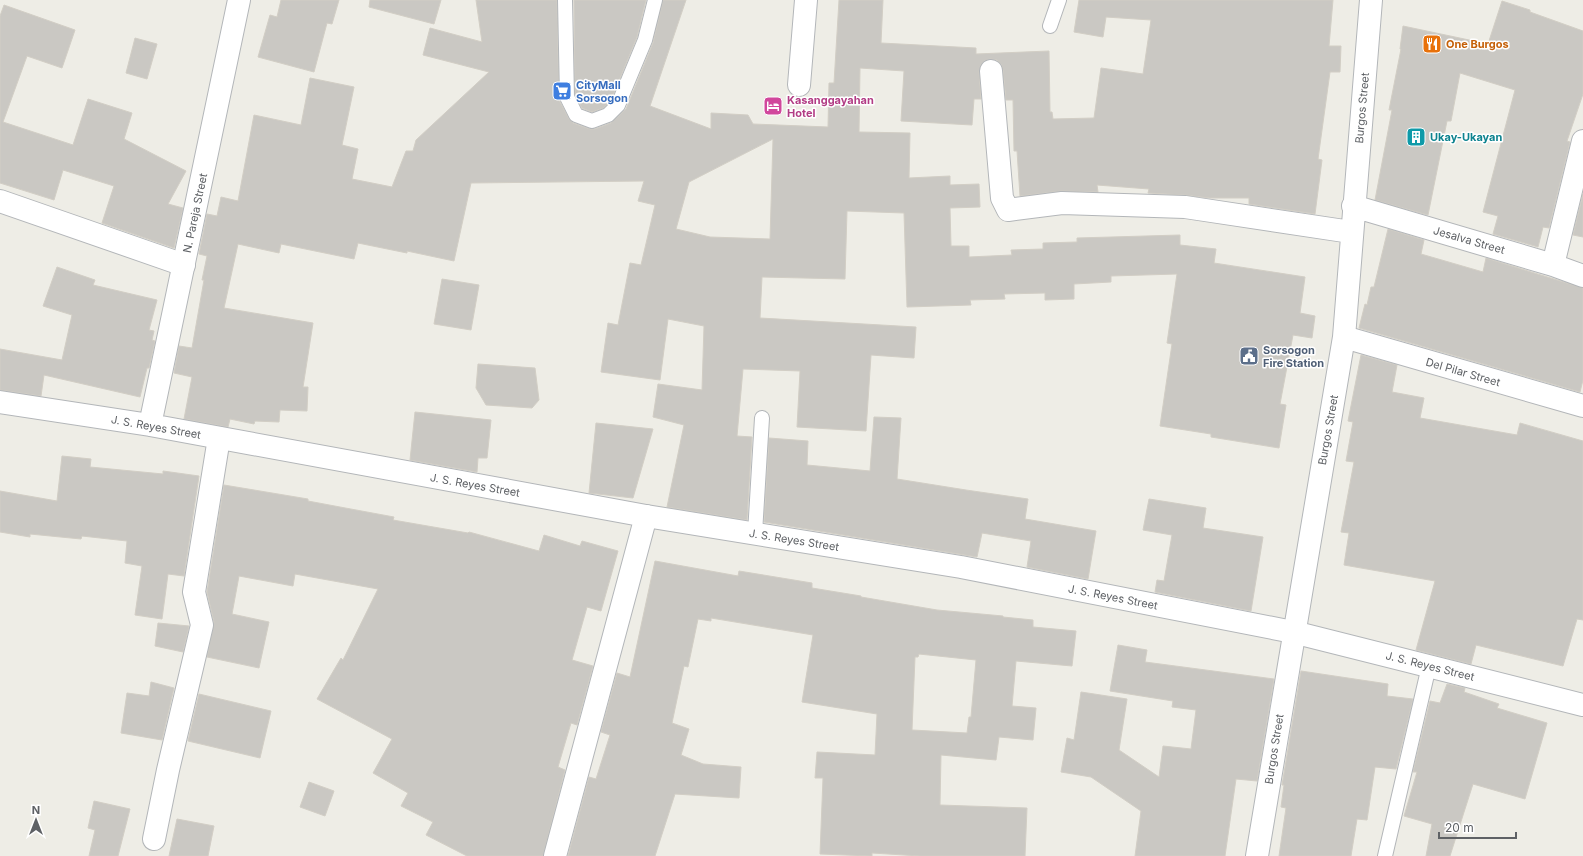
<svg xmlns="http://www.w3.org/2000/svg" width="1583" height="856" font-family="Inter,sans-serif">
  <rect width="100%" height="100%" fill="#eeede6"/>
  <path fill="#cac8c3" stroke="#d2cec5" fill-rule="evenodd" d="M 281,0 L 339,0 L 332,24 L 327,23 L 314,72 L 258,57 L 270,15 L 277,17 Z
    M 370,0 L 441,0 L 434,24 L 369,7 Z
    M 476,0 L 557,0 L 559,100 L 569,119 L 573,123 L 590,129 L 595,129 L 611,123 L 626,109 L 653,43 L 663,0 L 686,0 L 650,106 L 711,129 L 711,113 L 748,115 L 753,124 L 828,127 L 829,83 L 834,83 L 839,0 L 883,0 L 881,43 L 976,48 L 976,54 L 1049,51 L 1050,112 L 1052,112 L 1053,119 L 1094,118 L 1101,68 L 1143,74 L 1151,20 L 1106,17 L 1103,37 L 1074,32 L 1079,0 L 1333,0 L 1329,46 L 1341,46 L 1340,72 L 1330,72 L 1318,159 L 1322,160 L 1315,214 L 1249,204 L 1249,198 L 1210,198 L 1185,195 L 1148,193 L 1149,189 L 1097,185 L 1098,192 L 1061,191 L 1020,196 L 1017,151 L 1014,151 L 1013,100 L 1006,100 L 1003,70 L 1001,64 L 997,60 L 990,59 L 984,61 L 980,66 L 979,72 L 981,99 L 974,99 L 972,125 L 901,121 L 904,71 L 860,68 L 859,132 L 910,133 L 909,178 L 950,176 L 950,185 L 979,184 L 980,207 L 950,208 L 951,246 L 969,246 L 969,257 L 1012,255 L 1011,250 L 1043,249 L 1043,243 L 1077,242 L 1077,238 L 1180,235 L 1180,245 L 1216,249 L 1214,263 L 1305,277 L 1300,313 L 1315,316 L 1312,338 L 1293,335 L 1280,404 L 1286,405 L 1279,448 L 1211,437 L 1211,434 L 1160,426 L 1172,344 L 1167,343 L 1177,274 L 1111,276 L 1111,282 L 1074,284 L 1074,299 L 1045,300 L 1045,293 L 1004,294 L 1005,299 L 970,300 L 971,305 L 907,307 L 904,213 L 847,211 L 845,279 L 762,277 L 760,318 L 916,327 L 914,358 L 871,355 L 866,431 L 797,427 L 800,371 L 743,369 L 737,436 L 752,437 L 747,520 L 667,507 L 684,425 L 653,417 L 658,384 L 702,390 L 704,326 L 668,319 L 660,380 L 601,372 L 608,323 L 618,325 L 630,263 L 641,265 L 655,205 L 638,201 L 644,181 L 471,183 L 454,261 L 407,251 L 407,253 L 358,243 L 354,259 L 281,244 L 279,253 L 238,244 L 224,308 L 313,323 L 303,387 L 308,387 L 307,411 L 280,410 L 279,422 L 255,421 L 254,424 L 230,419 L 228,427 L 184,419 L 192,377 L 174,373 L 179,346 L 192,348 L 204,280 L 202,280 L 207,256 L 199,254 L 207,214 L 217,216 L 221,197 L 238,201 L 254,115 L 301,125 L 310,78 L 354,87 L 342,145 L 358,149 L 352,179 L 392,187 L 406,151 L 413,151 L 416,140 L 489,72 L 423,55 L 430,28 L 482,42 ZM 773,139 L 770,239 L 710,237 L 676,229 L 689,182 Z
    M 574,0 L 646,0 L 637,37 L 611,100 L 603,108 L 592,112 L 582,108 L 575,95 Z
    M 1502,1 L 1530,10 L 1530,12 L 1583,31 L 1583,94 L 1567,141 L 1570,142 L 1549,228 L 1543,227 L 1538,247 L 1493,234 L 1498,216 L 1483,212 L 1515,90 L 1460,73 L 1451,121 L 1447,121 L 1428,215 L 1375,200 L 1392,110 L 1389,110 L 1401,49 L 1400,49 L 1403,26 L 1488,44 Z
    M 4,5 L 75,30 L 62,68 L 27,56 L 3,122 L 73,145 L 88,99 L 132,113 L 124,139 L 186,171 L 168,204 L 183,208 L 174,248 L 102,223 L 114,186 L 63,170 L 54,200 L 0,183 L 0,16 Z
    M 135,38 L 157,44 L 147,79 L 126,73 Z
    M 1583,194 L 1583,237 L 1573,235 Z
    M 1388,229 L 1424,240 L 1421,254 L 1483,272 L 1486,258 L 1583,288 L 1583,380 L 1580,392 L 1359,328 L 1365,304 L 1367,305 L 1371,287 L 1374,287 Z
    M 57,267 L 95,280 L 93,285 L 157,300 L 149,330 L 154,331 L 152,340 L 155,341 L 149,368 L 147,368 L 140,397 L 44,375 L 41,396 L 0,390 L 0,349 L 62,360 L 72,315 L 43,306 Z
    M 442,279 L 479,285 L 471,330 L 434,324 Z
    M 1361,355 L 1397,365 L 1392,392 L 1424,398 L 1420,418 L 1517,435 L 1520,423 L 1583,441 L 1583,620 L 1577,619 L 1563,666 L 1476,645 L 1471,664 L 1416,650 L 1435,581 L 1344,565 L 1349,533 L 1341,532 L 1354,462 L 1346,461 L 1353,422 L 1348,421 Z
    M 478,364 L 535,368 L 539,400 L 532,408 L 486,405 L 476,388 Z
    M 415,412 L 491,420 L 487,458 L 478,458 L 477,472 L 410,460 Z
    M 874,417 L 901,418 L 897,479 L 966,490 L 1028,499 L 1025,519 L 1096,531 L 1088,579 L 1027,567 L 1031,541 L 982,533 L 977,557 L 764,522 L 769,438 L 808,441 L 807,465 L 870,471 Z
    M 596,423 L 653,429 L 633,498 L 589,493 Z
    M 62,456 L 91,459 L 90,467 L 163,474 L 163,471 L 199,476 L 184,576 L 168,574 L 162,619 L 135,615 L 142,566 L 125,563 L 127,541 L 82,536 L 81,539 L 30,534 L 30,537 L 0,532 L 0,491 L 57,501 Z
    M 224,485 L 308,499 L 308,501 L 340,507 L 394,517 L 393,520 L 468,533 L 469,532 L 539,551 L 544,535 L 580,546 L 582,541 L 618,551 L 601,611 L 587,607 L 572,660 L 593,666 L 577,725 L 571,723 L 558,767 L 565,770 L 543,856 L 467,856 L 426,835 L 433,822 L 401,806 L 408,793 L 373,773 L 392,739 L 317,699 L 341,658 L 343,660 L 378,589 L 295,574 L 293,586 L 239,576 L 232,614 L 269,622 L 259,668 L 207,657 L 214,622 L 207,592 Z
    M 1149,499 L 1206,508 L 1203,528 L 1263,537 L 1251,611 L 1155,592 L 1157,580 L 1164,581 L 1172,535 L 1143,530 Z
    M 655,561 L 738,576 L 739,571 L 812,583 L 812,588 L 861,596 L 861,597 L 937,610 L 1003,616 L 1003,617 L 1033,620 L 1033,627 L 1076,631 L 1072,666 L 1016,661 L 1012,706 L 1036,708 L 1033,740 L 999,737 L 996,760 L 941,755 L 940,805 L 1027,808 L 1025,856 L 920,856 L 872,853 L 872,856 L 871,856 L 820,854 L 823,778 L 815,778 L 817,752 L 875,755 L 877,714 L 802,702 L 813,635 L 711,618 L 711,621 L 698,619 L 688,667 L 684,666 L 672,723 L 689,729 L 681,755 L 703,764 L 741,767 L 739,798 L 675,794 L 655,856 L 568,856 L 589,777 L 596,779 L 610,735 L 601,732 L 617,673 L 630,677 ZM 919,654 L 976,660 L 971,717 L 969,717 L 967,733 L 912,730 L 915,657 L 918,657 Z
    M 158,623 L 189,626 L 183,652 L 155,646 Z
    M 1118,645 L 1147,650 L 1145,662 L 1274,679 L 1257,781 L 1236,779 L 1225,856 L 1135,856 L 1141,811 L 1091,777 L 1061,772 L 1067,738 L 1074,740 L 1081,692 L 1127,699 L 1119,750 L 1159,777 L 1163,746 L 1191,749 L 1196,710 L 1172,707 L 1173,701 L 1110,691 Z
    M 1301,671 L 1388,684 L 1387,696 L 1413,699 L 1396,769 L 1375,767 L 1367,820 L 1357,819 L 1351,856 L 1279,856 L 1286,808 L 1281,807 L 1284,785 L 1282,785 Z
    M 151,682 L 174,688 L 162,740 L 121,733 L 127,693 L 149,696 Z
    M 1447,684 L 1465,688 L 1464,692 L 1499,704 L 1497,708 L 1547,723 L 1525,799 L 1473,784 L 1450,856 L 1426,856 L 1432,824 L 1404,816 L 1417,772 L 1413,772 L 1430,701 L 1440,703 Z
    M 199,694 L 271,711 L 260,758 L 188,741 Z
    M 309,782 L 334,791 L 325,816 L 300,807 Z
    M 94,801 L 130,809 L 118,856 L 89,856 L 95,830 L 88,828 Z
    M 177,819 L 214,826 L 208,856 L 169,856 Z"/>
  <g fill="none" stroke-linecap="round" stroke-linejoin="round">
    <g stroke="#b3b6b9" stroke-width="16">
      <path id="service" d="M 565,0 L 567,97 L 576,115 L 592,121 L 608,115 L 618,105 L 645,40 L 655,0
        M 1050,26 L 1059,0
        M 755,533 L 762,418
        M 1385,856 L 1429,666"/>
    </g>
    <g stroke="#b3b6b9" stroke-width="24">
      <path id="minor" d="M 991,71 L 1002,198 L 1008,210 L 1062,203 L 1185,207 L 1351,232
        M 799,85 L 806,0
        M 0,201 L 184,265
        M 1353,206 L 1553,265 L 1583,276
        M 1553,265 L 1583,141
        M 1344,337 L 1583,406
        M 154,839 L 168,770 L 202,625 L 194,592 L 219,438
        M 555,856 L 646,516
        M 1257,856 L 1344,337 L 1371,0"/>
    </g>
    <g stroke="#b3b6b9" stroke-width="24">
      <path id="tertiary" d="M 0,402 L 150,425 L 646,516 L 961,567 L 1293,632 L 1583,705
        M 150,425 L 239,0"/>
    </g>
    <use href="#service" stroke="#fff" stroke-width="14"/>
    <use href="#minor" stroke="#fff" stroke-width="22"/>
    <use href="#tertiary" stroke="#fff" stroke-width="22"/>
  </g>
  <defs>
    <g id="restaurant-square" transform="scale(1)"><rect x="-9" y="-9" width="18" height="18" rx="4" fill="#e8710a" stroke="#fff"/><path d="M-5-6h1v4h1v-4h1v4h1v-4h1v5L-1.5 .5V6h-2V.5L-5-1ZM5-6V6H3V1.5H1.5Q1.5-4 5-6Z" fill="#fff"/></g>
    <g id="supermarket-square" transform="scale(1)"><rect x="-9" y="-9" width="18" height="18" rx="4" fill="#3f7fe0" stroke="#fff"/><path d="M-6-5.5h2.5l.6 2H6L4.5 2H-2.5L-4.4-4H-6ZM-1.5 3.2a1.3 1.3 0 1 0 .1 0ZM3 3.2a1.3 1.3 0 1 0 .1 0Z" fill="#fff"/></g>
    <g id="hotel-square" transform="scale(1)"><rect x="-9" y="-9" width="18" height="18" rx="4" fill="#d1479c" stroke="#fff"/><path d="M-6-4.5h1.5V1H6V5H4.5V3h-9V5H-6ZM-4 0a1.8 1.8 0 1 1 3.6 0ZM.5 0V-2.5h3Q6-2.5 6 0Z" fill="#fff"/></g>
    <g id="building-square" transform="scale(1)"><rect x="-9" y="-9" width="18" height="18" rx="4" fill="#0f9aa8" stroke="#fff"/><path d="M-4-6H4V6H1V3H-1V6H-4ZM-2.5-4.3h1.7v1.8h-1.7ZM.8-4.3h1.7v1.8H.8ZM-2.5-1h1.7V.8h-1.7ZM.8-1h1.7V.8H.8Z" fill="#fff"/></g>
    <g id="civic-square" transform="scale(1)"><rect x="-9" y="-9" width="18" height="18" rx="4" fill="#5c6f8a" stroke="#fff"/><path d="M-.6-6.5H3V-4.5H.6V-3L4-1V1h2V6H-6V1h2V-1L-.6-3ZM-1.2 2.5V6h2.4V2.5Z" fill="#fff"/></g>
  </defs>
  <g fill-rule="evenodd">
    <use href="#restaurant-square" x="1432" y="44"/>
    <use href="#supermarket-square" x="562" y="91"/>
    <use href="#hotel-square" x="773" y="106"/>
    <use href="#building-square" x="1416" y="137"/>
    <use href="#civic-square" x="1249" y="356"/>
  </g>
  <g text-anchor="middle" stroke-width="3" stroke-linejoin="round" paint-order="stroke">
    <g font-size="11" font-weight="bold" fill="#c56008" stroke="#fff" text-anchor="start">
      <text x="1446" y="48">One Burgos</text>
    </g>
    <g font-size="11" font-weight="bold" fill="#366cbe" stroke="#fff" text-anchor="start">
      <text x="576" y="89">CityMall<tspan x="576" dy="13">Sorsogon</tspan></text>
    </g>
    <g font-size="11" font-weight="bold" fill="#b23c85" stroke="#fff" text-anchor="start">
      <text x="787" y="104">Kasanggayahan<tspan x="787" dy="13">Hotel</tspan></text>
    </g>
    <g font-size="11" fill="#5e6165" stroke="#fff">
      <text transform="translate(1362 108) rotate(-85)" y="4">Burgos Street</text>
      <text transform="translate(195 213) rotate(-78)" y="4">N. Pareja Street</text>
      <text transform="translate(1469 240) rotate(16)" y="4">Jesalva Street</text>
      <text transform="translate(1463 372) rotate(16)" y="4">Del Pilar Street</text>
      <text transform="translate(156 427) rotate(10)" y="4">J. S. Reyes Street</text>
      <text transform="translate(1328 430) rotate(-80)" y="4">Burgos Street</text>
      <text transform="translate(475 485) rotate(10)" y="4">J. S. Reyes Street</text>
      <text transform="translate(794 540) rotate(9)" y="4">J. S. Reyes Street</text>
      <text transform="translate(1113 597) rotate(11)" y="4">J. S. Reyes Street</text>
      <text transform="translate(1430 666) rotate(14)" y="4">J. S. Reyes Street</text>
      <text transform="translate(1274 749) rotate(-81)" y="4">Burgos Street</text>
    </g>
    <g font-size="11" font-weight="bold" fill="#0d838f" stroke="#fff" text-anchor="start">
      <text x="1430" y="141">Ukay-Ukayan</text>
    </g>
    <g font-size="11" font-weight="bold" fill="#4e5e75" stroke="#fff" text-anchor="start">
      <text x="1263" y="354">Sorsogon<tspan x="1263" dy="13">Fire Station</tspan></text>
    </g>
  </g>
  <g transform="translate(36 820)" stroke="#ffffff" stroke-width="3" paint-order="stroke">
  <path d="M0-3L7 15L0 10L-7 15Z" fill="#5e6165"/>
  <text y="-6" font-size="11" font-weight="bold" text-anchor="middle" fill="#5e6165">N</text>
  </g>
  <path d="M1439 832v6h77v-6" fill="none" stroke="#5e6165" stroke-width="2"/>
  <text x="1445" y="832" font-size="12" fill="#5e6165" stroke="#ffffff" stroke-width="3" paint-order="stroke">20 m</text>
</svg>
